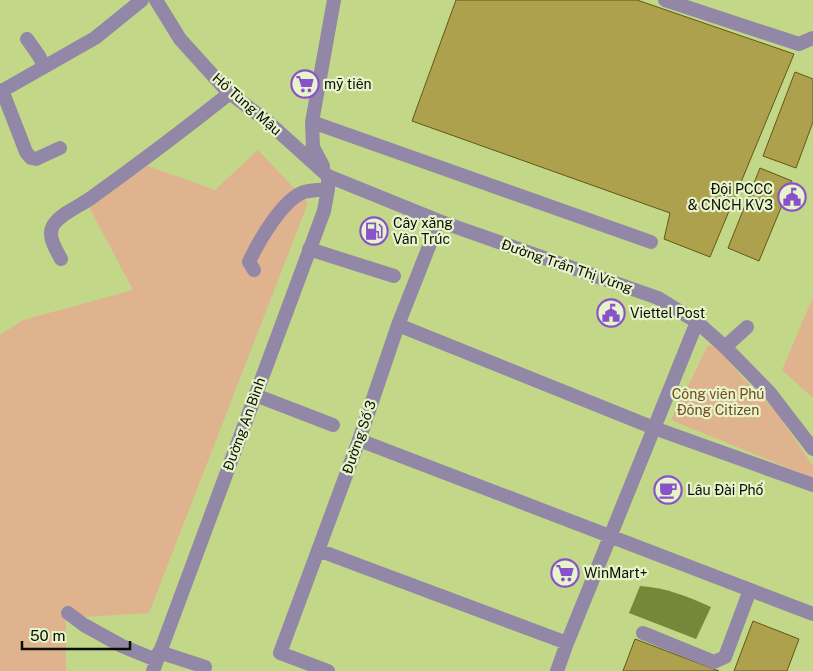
<svg xmlns="http://www.w3.org/2000/svg" width="813" height="671" font-family="'Public Sans',sans-serif">
  <rect width="100%" height="100%" fill="#c2d787"/>
  <path fill="#e0b38f" d="M 258,150 L 308,203 L 149,613 L 66,618 L 66,671 L 0,671 L 0,335 L 23,320 L 133,290 L 88,205 L 148,166 L 215,190 Z
    M 813,297 L 813,398 L 782,370 Z
    M 708,345 L 716,347 L 723,354 L 741,376 L 775,410 L 813,466 L 813,478 L 671,420 Z"/>
  <path fill="#758839" d="M 640,586 C 667,588 686,596 711,607 L 696,639 L 629,613 Z"/>
  <path fill="#ada14d" stroke="#625815" d="M 456,0 L 637,0 L 794,54 L 710,257 L 664,239 L 670,213 L 412,121 Z
    M 795,72 L 813,79 L 813,122 L 796,168 L 763,156 Z
    M 760,168 L 792,181 L 759,261 L 728,248 Z
    M 753,621 L 799,639 L 787,671 L 734,671 Z
    M 635,639 L 719,671 L 623,671 Z"/>
  <g fill="none" stroke-linecap="round" stroke-linejoin="round">
    <path stroke="#9287a6" stroke-width="14" d="M 156,0 L 180,39 L 227,91 L 268,122 L 328,176 L 439,221 L 658,298 L 697,322 L 725,347 L 770,393 L 813,449
      M 665,0 L 799,44 L 813,38
      M 27,39 L 39,56 L 44,66
      M 2,90 L 26,152 L 31,158 L 36,159 L 60,148
      M 0,92 L 95,38 L 142,0
      M 312,122 L 651,242
      M 323,166 L 313,147 L 312,122 L 334,0
      M 309,249 L 394,276
      M 61,259 C 56,249 46,235 54,224 C 64,211 83,205 95,195 C 141,162 186,128 230,93
      M 254,270 L 249,262 C 258,242 283,199 304,192 C 312,190 320,190 328,189
      M 398,325 L 654,428 L 813,485
      M 725,347 L 747,327
      M 255,395 L 333,425
      M 359,440 L 813,614
      M 318,550 L 567,643
      M 68,613 L 84,625 L 122,646 L 156,660
      M 643,633 L 714,662 L 725,657 L 750,590
      M 159,652 L 205,667
      M 153,671 L 324,211 L 328,189 L 328,176
      M 328,671 L 280,653 L 359,440 L 398,325 L 439,221
      M 557,671 L 567,643 L 697,322"/>
  </g>
  <defs>
    <g id="supermarket-ring" transform="scale(1.4375)"><circle r="9.5" fill="#e7f3cb" stroke="#8752ca" stroke-width="1.5"/><path d="M-6-5.5h2.5l.6 2H6L4.5 2H-2.5L-4.4-4H-6ZM-1.5 3.2a1.3 1.3 0 1 0 .1 0ZM3 3.2a1.3 1.3 0 1 0 .1 0Z" fill="#8752ca"/></g>
    <g id="civic-ring" transform="scale(1.4375)"><circle r="9.5" fill="#e7f3cb" stroke="#8752ca" stroke-width="1.5"/><path d="M-.6-6.5H3V-4.5H.6V-3L4-1V1h2V6H-6V1h2V-1L-.6-3ZM-1.2 2.5V6h2.4V2.5Z" fill="#8752ca"/></g>
    <g id="fuel-ring" transform="scale(1.4375)"><circle r="9.5" fill="#e7f3cb" stroke="#8752ca" stroke-width="1.5"/><path d="M-5.5-6h7V0h2V4h1.3V-2.5L3-4.5l.8-.8L6-3V5H2.5V1h-1V6h-7ZM-4.2-4.7v3.2H.2V-4.7Z" fill="#8752ca"/></g>
    <g id="cafe-ring" transform="scale(1.4375)"><circle r="9.5" fill="#e7f3cb" stroke="#8752ca" stroke-width="1.5"/><path d="M-5.5-4.5H6V0H3Q3 3.5 0 3.5H-2.5Q-5.5 3.5-5.5 0ZM3-3.2v2h1.7v-2ZM-6 4.5H4V6H-6Z" fill="#8752ca"/></g>
  </defs>
  <g fill-rule="evenodd">
    <use href="#supermarket-ring" x="305" y="84"/>
    <use href="#civic-ring" x="792" y="197"/>
    <use href="#fuel-ring" x="374" y="231"/>
    <use href="#civic-ring" x="611" y="313"/>
    <use href="#cafe-ring" x="668" y="490"/>
    <use href="#supermarket-ring" x="565" y="573"/>
  </g>
  <g text-anchor="middle" stroke-width="4.5" stroke-linejoin="round" paint-order="stroke">
    <g font-size="14" fill="#090f00" stroke="#e7f3cb" text-anchor="start">
      <text x="324" y="89">mỹ tiên</text>
      <text x="773" y="194" text-anchor="end">Đội PCCC<tspan x="773" dy="16">&amp; CNCH KV3</tspan></text>
      <text x="393" y="228">Cây xăng<tspan x="393" dy="16">Vân Trúc</tspan></text>
      <text x="630" y="318">Viettel Post</text>
      <text x="687" y="495">Lâu Đài Phố</text>
      <text x="584" y="578">WinMart+</text>
    </g>
    <g font-size="14" fill="#090f00" stroke="#e7f3cb">
      <text transform="translate(247 104) rotate(41)" y="5">Hồ Tùng Mậu</text>
      <text transform="translate(567 266) rotate(19)" y="5">Đường Trần Thị Vững</text>
      <text transform="translate(244 424) rotate(-70)" y="5">Đường An Bình</text>
      <text transform="translate(359 437) rotate(-71)" y="5">Đường Số 3</text>
    </g>
    <g font-size="14" fill="#75491f" stroke="#e7f3cb">
      <text x="718" y="399">Công viên Phú<tspan x="718" dy="16">Đông Citizen</tspan></text>
    </g>
  </g>
  <path d="M22 641v8h108v-8" fill="none" stroke="#090f00" stroke-width="2.5"/>
  <text x="30" y="641" font-size="15" fill="#090f00" stroke="#e7f3cb" stroke-width="4" paint-order="stroke">50 m</text>
</svg>
